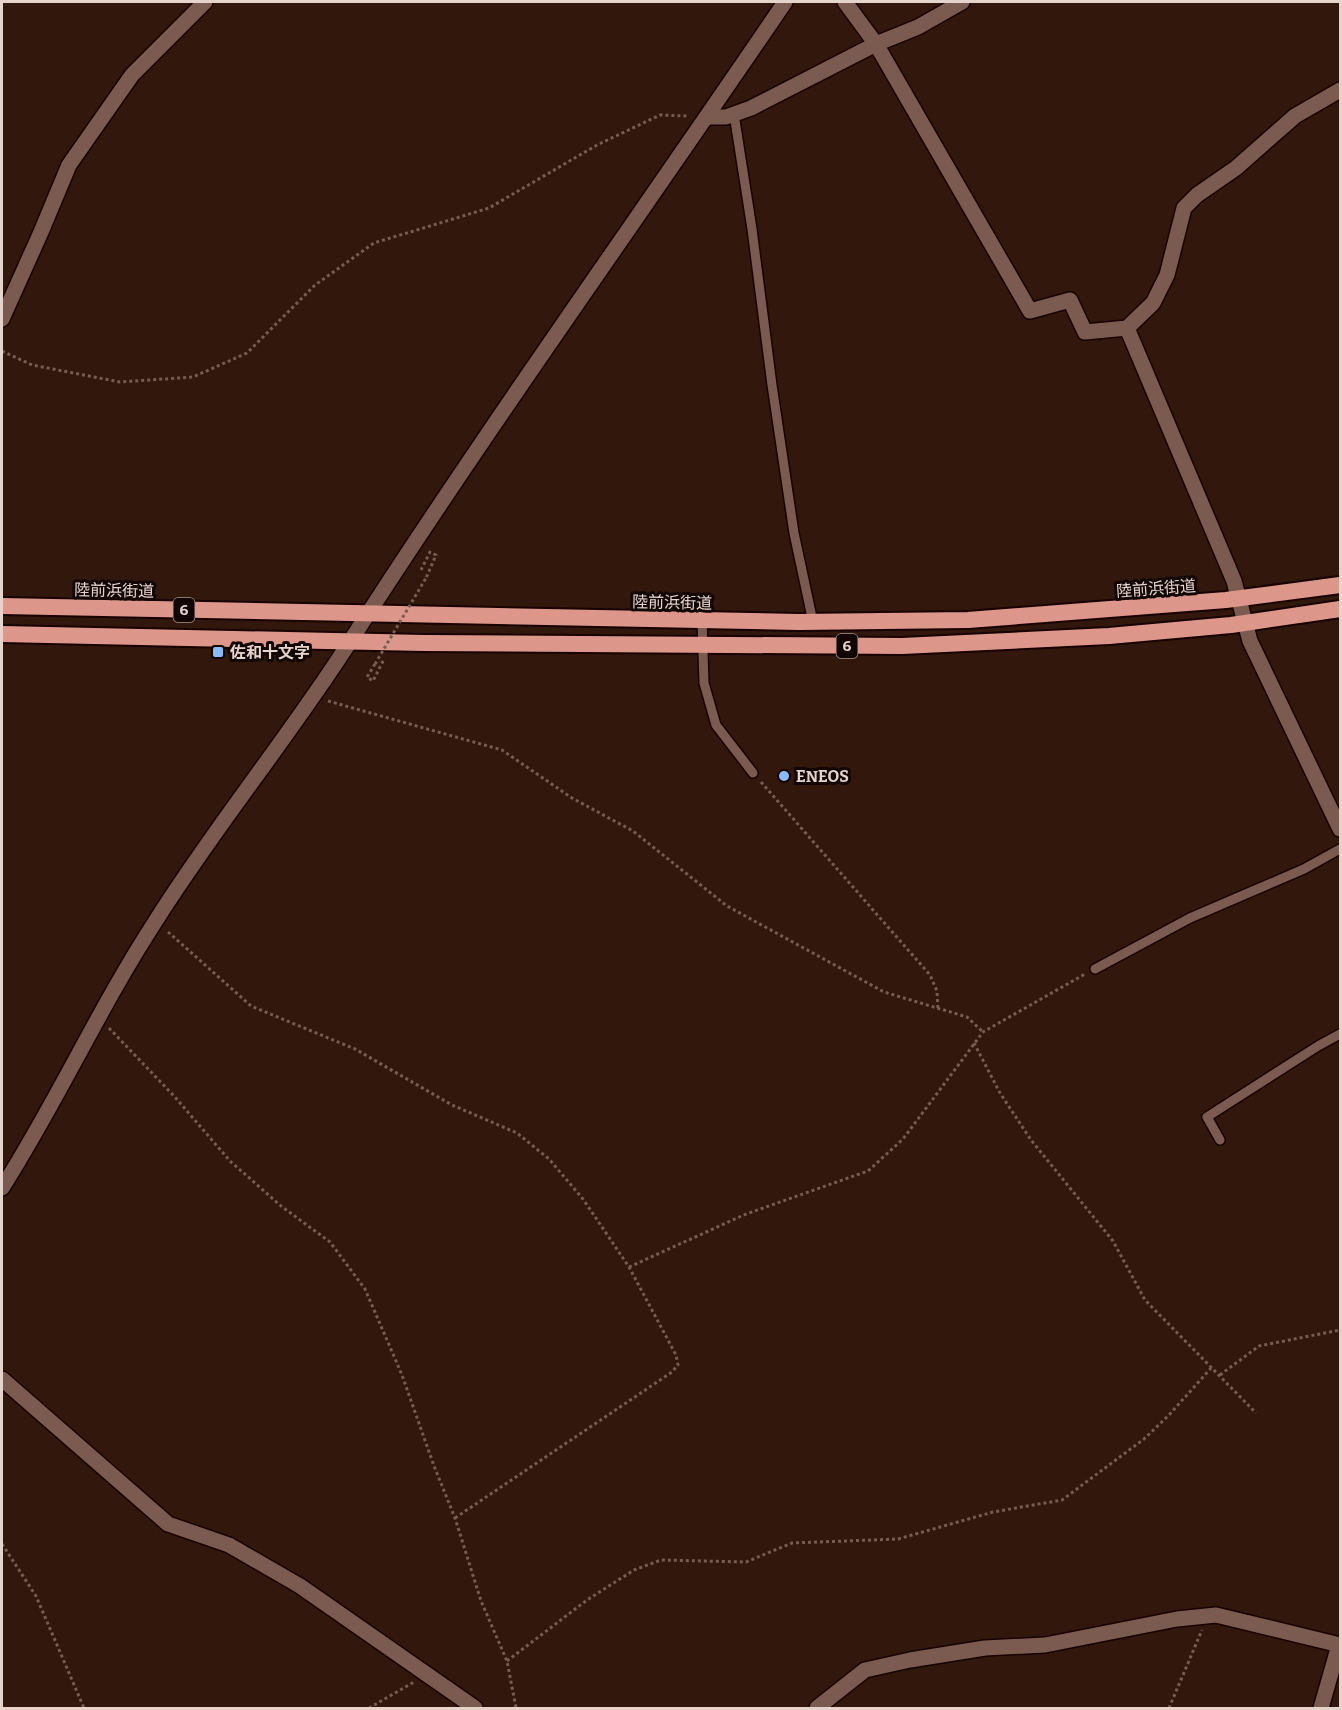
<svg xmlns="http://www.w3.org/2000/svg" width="1342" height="1710" font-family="Bitter,'Noto Sans JP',serif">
  <rect width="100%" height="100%" fill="#32170d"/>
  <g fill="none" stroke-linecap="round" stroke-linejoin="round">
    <g stroke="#180300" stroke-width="12">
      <path id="service" d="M 734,114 L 752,229 L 772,385 L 794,533 L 813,622
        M 702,620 L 704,683 L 716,725 L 753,773
        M 1095,969 L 1190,918 L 1304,869 L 1340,849
        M 1220,1140 L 1207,1117 L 1318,1046 L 1340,1034"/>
    </g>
    <g stroke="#180300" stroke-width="18">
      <path id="minor" d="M 845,2 L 876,44 L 1030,311 L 1070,300 L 1085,332 L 1127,328 L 1153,303 L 1167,275 L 1184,208 L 1197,195 L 1236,168 L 1295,116 L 1340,90
        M 707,117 L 726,117 L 751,108 L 876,44 L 918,27 L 962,2
        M 2,319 L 41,232 L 69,165 L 132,75 L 205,2
        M 1127,328 L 1234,581 L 1250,641 L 1340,829
        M 2,1379 L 168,1524 L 229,1545 L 300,1586 L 475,1708
        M 817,1708 L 865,1670 L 910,1660 L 985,1648 L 1045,1645 L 1177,1619 L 1216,1615 L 1340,1645
        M 1321,1708 L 1339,1645"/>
    </g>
    <g stroke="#180300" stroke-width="18">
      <path id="tertiary" d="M 2,1188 C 57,1102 99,1008 155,922 C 216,825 289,737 351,640 C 490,424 641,214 785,2"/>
    </g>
    <g stroke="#180300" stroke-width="20">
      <path id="trunk" d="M 2,606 L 799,622 L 968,620 L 1226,600 L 1340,585
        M 2,634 L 424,643 L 902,646 L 1109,636 L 1231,625 L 1340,609"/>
    </g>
    <path stroke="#755d54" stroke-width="3" stroke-dasharray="3 3" stroke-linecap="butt" d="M 2,351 L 32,365 L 120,382 L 193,377 L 247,353 L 315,285 L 374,243 L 489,208 L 597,145 L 660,115 L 687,116
      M 421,570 L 430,552 L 436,555 L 426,578
      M 375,664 L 367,677 L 373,681 L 384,659
      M 328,701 L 502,750 L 572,798 L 633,831 L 727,906 L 884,992 L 967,1017 L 983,1032
      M 761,782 L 930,975 L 937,991 L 938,1009
      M 168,932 L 251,1006 L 355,1049 L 452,1105 L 517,1133 L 549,1159 L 583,1199 L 629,1267 L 676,1355 L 678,1365 L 672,1372 L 455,1518
      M 109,1028 L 174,1096 L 230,1161 L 281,1206 L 330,1242 L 365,1289 L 402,1375 L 434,1466 L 455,1518 L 481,1601 L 507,1661 L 516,1708
      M 974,1043 L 1000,1093 L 1031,1140 L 1113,1241 L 1145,1300 L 1256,1413
      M 629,1267 L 746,1214 L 868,1171 L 903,1139 L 983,1032 L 1085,974
      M 1220,1375 L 1259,1346 L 1340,1330
      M 2,1544 L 36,1596 L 84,1708
      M 507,1661 L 587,1600 L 634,1570 L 661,1560 L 746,1562 L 792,1543 L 898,1539 L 993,1512 L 1062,1500 L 1144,1439 L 1169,1415 L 1212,1367
      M 369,1708 L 414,1682
      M 1169,1708 L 1202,1630"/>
    <use href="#service" stroke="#7b5b4f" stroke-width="9"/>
    <use href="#minor" stroke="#7b5b4f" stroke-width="15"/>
    <use href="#tertiary" stroke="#7b5b4f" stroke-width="15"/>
    <use href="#trunk" stroke="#dc968a" stroke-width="16"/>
    <path stroke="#755d54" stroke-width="3" stroke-dasharray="3 3" stroke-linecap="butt" d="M 375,664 L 426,578"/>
  </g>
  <g fill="#8abafc" stroke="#110603" stroke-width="2">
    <rect x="212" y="646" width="12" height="12" rx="3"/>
    <circle cx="784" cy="776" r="6"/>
  </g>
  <g text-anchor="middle" stroke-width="6" stroke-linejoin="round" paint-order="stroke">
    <g fill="#110603" stroke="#a69690" stroke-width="1.5">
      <rect x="173.5" y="598" width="21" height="24" rx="4.5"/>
      <rect x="836.5" y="634" width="21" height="24" rx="4.5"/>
    </g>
    <g font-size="15" font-weight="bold" fill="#e6d3cc">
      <text x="184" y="615">6</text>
      <text x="847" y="651">6</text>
    </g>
    <g font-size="16" fill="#e6d3cc" stroke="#110603">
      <text transform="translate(1156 588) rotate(-4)" y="6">陸前浜街道</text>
      <text transform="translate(114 590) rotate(1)" y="6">陸前浜街道</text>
      <text transform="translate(672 602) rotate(1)" y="6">陸前浜街道</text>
    </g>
    <g font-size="16" font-weight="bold" fill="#e6d3cc" stroke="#110603" text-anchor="start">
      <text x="230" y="658">佐和十文字</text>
      <text x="796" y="782">ENEOS</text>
    </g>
  </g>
  <rect width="1342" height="1710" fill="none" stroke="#e6d3cc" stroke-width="6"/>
</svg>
